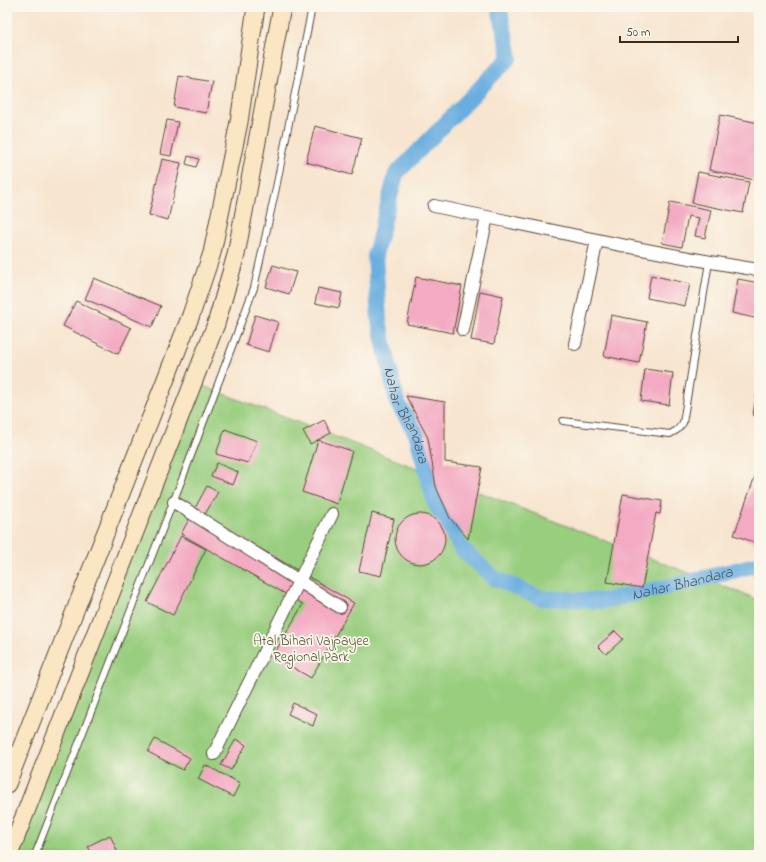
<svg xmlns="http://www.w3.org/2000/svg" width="766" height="862" font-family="'Indie Flower',sans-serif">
  <rect width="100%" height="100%" fill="#fbf7ec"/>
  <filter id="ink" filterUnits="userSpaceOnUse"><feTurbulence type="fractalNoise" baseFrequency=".025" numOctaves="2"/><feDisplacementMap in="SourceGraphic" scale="8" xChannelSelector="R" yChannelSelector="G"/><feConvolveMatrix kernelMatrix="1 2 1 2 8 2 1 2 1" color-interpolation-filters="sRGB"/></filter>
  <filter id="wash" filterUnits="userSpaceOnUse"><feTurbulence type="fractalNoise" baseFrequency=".012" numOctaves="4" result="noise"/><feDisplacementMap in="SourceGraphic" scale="16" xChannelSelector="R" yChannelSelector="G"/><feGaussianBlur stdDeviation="0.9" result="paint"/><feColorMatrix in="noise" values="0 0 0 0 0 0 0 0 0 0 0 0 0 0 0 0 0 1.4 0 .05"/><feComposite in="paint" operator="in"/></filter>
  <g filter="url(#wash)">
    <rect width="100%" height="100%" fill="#f7e5cf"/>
    <path fill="#99ce7f" stroke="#6a7c4e" d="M 193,382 L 759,600 L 759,855 L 8,855 Z"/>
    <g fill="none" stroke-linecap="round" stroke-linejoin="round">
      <path stroke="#6baee0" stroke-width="16" id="s1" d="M 499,7 L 510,57 L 396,174 L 375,255 L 379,321 L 397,402 L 416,433 L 435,503 L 461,548 L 494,578 L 541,598 L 603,601 L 693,581 L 755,565 L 759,566"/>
    </g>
    <g id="blocks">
      <path fill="#f3aac2" d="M 179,76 L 212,82 L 206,113 L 174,107 Z
        M 720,115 L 759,123 L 759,181 L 709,170 Z
        M 167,120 L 178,122 L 171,156 L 160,154 Z
        M 315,126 L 362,138 L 352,175 L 306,162 Z
        M 188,156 L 199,159 L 196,167 L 186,164 Z
        M 162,159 L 181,163 L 168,220 L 149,215 Z
        M 698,172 L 749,182 L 743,213 L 692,203 Z
        M 670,202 L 711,210 L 705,238 L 695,236 L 699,218 L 688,216 L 682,247 L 662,243 Z
        M 273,265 L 296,272 L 289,294 L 266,287 Z
        M 651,275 L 690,284 L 685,306 L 647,298 Z
        M 416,277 L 462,286 L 453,333 L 407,324 Z
        M 94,278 L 161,306 L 152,327 L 85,299 Z
        M 738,279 L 759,283 L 759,319 L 732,313 Z
        M 318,288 L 342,293 L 339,308 L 315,303 Z
        M 480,291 L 503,296 L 494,344 L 471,340 Z
        M 76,301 L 131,328 L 118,354 L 63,326 Z
        M 255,315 L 278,322 L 269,352 L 246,345 Z
        M 611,315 L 647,322 L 639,363 L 604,356 Z
        M 645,369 L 673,373 L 669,405 L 641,401 Z
        M 758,384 L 759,384 L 759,417 L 753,415 Z
        M 406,396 L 445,402 L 445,462 L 482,467 L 468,539 L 450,518 L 436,487 L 428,438 Z
        M 324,420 L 331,433 L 310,444 L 303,431 Z
        M 225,429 L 257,441 L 248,463 L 216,454 Z
        M 318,440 L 352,451 L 337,504 L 302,492 Z
        M 217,463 L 238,472 L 233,485 L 211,476 Z
        M 759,465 L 759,544 L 734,535 Z
        M 207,486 L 218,492 L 204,516 L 354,603 L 311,678 L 273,656 L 303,604 L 181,534 Z
        M 623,494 L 662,501 L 660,514 L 656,513 L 642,588 L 607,582 Z
        M 372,513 L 394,519 L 381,576 L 359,571 Z
        M395 539a25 25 0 1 1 50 0a25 25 0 1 1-50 0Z
        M 181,536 L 206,549 L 173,615 L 147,602 Z
        M 615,631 L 623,639 L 606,654 L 598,646 Z
        M 293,703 L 317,714 L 313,726 L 288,714 Z
        M 155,739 L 190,758 L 183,770 L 148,752 Z
        M 236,739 L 246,745 L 231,770 L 221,765 Z
        M 205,765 L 240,783 L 233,797 L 198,779 Z
        M 110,835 L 119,855 L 92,855 L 88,846 Z"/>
    </g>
  </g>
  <g filter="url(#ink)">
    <use href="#blocks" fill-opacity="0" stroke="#574639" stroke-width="1"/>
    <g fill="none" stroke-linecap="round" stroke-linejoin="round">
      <g stroke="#574639" stroke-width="8">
        <path id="lane" d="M 563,421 L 670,434 L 677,430 L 683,423 L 709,262
          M 35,855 L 186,469 L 254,288 L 276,188 L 312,7"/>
      </g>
      <g stroke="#574639" stroke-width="14">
        <path id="street" d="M 434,206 C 542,228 650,253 759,270
          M 463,330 L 487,217
          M 575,344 L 597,240
          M 174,502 L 340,607
          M 214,754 L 332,514"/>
      </g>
      <g stroke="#574639" stroke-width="19">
        <path id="secondary" d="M 7,784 L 191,315 L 212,253 L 239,122 L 256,7
          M 9,855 L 216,324 L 236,255 L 282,7"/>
      </g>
      <path stroke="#574639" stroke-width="2.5" stroke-dasharray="1 3" stroke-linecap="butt" d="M 757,855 L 759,853"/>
      <use href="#lane" stroke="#fff" stroke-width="6"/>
      <use href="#street" stroke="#fff" stroke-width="12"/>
      <use href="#secondary" stroke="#fbe6c3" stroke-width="17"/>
    </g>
  </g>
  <g text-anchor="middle" stroke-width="3.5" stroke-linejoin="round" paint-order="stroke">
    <g font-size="14" fill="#575b3b" stroke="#fbf7ec">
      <text x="311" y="645">Atal Bihari Vajpayee<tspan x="311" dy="16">Regional Park</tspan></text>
    </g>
    <g font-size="15" font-style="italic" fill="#4c5862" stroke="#fbf7ec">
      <text dy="5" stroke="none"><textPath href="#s1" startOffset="463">Nahar Bhandara</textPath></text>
      <text dy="5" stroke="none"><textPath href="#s1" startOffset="847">Nahar Bhandara</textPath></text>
    </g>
  </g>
  <rect width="766" height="862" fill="none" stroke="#fbf7ec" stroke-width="24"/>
  <path d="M620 36v6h118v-6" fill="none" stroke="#3b2a1e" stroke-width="2"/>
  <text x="626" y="36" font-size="12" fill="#3b2a1e" stroke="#fbf7ec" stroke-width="3" paint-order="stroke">50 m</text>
</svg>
